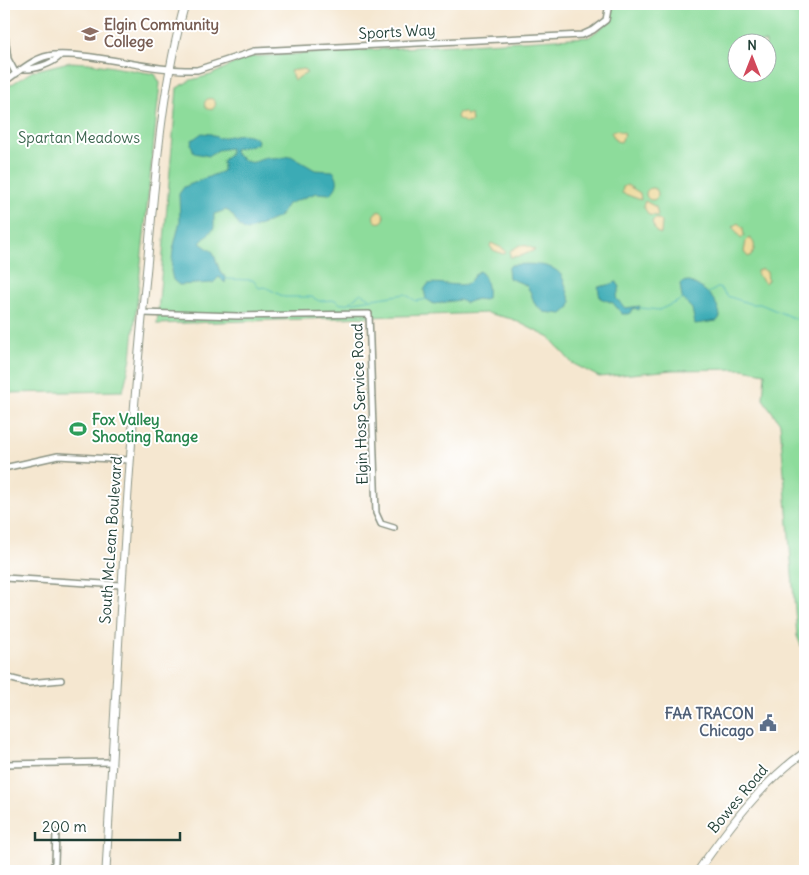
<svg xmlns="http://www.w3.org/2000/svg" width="809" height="875" font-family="Delius,sans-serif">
  <rect width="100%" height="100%" fill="#fff"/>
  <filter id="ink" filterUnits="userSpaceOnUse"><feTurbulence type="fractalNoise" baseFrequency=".02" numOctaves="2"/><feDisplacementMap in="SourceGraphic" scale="10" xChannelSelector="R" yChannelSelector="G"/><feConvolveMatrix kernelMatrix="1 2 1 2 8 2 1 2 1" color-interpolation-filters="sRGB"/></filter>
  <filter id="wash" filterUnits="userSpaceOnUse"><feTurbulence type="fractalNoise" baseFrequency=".0096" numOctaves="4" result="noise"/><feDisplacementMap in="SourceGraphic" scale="20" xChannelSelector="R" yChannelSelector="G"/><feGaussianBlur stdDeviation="1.12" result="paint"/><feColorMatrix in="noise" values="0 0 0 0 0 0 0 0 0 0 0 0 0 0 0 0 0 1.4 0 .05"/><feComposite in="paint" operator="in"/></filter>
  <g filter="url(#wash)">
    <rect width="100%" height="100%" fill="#f5e7d0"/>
    <path fill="#8ddc9b" stroke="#568c68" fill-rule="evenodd" d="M 612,4 L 805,4 L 805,648 L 802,648 L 797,636 L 780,423 L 763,399 L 765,373 L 743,369 L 673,370 L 599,377 L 572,363 L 550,338 L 512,319 L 487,313 L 157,324 L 177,88 L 191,80 L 211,75 L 247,57 L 589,37 L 611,20 ZM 736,42 L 766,42 L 766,72 L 736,72 Z
      M 69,62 L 89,63 L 155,74 L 160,83 L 131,358 L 123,391 L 4,393 L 4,89 L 33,71 Z"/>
    <path fill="#eeda9e" stroke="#868c69" d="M 304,69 L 307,73 L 294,80 L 290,71 Z
      M204.5 104a5.5 5.5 0 1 1 11 0a5.5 5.5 0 1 1-11 0Z
      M 463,112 L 466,115 L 471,115 L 472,122 L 466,123 L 457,118 L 458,113 Z
      M 616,130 L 625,133 L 621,142 L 616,141 L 611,132 Z
      M 627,185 L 640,193 L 641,200 L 622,193 L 623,187 Z
      M646 194a6 6 0 1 1 12 0a6 6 0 1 1-12 0Z
      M 645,201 L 656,207 L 658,216 L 649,215 L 643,206 Z
      M373.5 217a5.5 5.5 0 1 1 11 0a5.5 5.5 0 1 1-11 0Z
      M 654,219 L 659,219 L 662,222 L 661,234 L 656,232 L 652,222 Z
      M 738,223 L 743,228 L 744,236 L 741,239 L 733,227 Z
      M 749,238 C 756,242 755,248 752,255 L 748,257 L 744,252 L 746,241 Z
      M 491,243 L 504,249 L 506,253 L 503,254 L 493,250 L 490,246 Z
      M 520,245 L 528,246 L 535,250 L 521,256 L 510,257 L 510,251 Z
      M 762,269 L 767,272 L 768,280 L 765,283 L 757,274 L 757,271 Z"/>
    <path fill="#3aabb5" stroke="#2c7474" d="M 202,133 L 211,134 L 218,138 C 231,137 247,129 258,140 L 257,144 L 234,149 L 235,154 C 250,164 250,165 266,157 L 274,159 L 291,156 L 315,170 L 333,171 C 340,179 338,188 330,194 L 316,193 L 288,204 L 279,217 L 247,231 C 236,228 236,214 226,210 L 214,214 L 214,228 L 200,243 L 213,252 L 221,274 L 226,277 L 225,283 L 219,277 L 213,283 L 179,285 L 173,280 L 171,271 L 173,250 L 180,221 L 179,194 L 184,187 L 223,171 L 223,160 L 230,154 L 230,148 L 218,150 L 209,156 L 194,153 L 191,144 L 192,140 Z
      M 511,265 C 525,264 552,262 561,275 C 566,283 567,293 571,301 L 570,307 L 562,314 L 544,312 L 534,303 L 531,293 L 526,285 L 509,278 L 508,269 Z
      M 479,271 C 487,275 488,289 487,298 L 484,300 L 476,299 L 466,303 L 459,300 L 434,304 L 426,299 L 424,290 L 428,284 C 438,281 461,288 468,283 C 472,280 474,274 479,271 Z
      M 616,281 L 620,287 L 616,298 L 625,308 L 640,306 L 639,310 L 634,308 L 629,314 L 622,314 L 613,303 L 600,298 L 598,287 L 613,284 Z
      M 686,281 C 702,285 719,300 720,317 L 717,321 L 695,324 L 692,309 L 682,298 L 680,284 Z"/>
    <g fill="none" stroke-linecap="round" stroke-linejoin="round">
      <path stroke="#3aabb5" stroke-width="1" d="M 225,279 L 253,280 L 259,288 L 265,287 L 284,297 L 312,297 L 319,301 L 335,300 L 341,304 L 405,294 L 416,301 L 428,299
        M 707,294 L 719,287 L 727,296 L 751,304 L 760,304 L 796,319
        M 351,301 L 361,293 L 370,298
        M 641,308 L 659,310 L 683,299"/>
    </g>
  </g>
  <g filter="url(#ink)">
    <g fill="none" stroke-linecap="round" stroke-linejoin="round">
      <g stroke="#8a9282" stroke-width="8">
        <path id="minor" d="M 4,29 L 8,59 L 16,74
          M 23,69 C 34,70 52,64 60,56
          M 4,82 C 19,72 35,56 54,55 C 98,53 141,69 185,70 L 197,70 L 255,51 L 582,35 L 593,30 L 606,20 L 609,4
          M 142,313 L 237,316 L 369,314 L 376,513 L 381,524 L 394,528
          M 4,468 L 58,456 L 129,460
          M 4,578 L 121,585
          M 4,677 L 28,683 L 61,680
          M 4,764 L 111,762
          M 49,871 L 55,863 L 56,833"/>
      </g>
      <g stroke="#8a9282" stroke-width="9">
        <path id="major" d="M 106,871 C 117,673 126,475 146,277 C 155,186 160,92 185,4
          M 698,871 C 728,828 762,782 805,752"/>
      </g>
      <use href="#minor" stroke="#fff" stroke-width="5"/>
      <use href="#major" stroke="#fff" stroke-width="7"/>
    </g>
  </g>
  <defs>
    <g id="university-bare" transform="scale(1.35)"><path d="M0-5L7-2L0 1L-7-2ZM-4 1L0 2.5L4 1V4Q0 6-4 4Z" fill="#8d6e63" stroke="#fff" stroke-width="2.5" paint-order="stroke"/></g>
    <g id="stadium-bare" transform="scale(1.35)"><path d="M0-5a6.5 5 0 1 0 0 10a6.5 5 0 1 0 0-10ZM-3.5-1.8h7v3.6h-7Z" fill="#2e9e5b" stroke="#fff" stroke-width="2.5" paint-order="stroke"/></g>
    <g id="civic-bare" transform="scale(1.35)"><path d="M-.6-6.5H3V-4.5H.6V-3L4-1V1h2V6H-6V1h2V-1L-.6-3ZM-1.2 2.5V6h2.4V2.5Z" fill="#5c6f8a" stroke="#fff" stroke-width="2.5" paint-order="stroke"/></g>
  </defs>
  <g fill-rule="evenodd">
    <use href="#university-bare" x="90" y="34"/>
    <use href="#stadium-bare" x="78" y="429"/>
    <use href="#civic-bare" x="768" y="723"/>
  </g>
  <g text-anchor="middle" stroke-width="4" stroke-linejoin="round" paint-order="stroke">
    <g font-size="15" font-weight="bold" fill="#785e54" stroke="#fff" text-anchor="start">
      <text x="104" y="30">Elgin Community<tspan x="104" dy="17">College</tspan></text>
    </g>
    <g font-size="15" fill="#1f3d34" stroke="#fff">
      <text transform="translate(397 32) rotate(-3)" y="5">Sports Way</text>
      <text transform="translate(360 404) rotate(-92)" y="5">Elgin Hosp Service Road</text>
      <text transform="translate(111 540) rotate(-86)" y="5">South McLean Boulevard</text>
      <text transform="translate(738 799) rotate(-50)" y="5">Bowes Road</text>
    </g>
    <g font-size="15" fill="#3a654e" stroke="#fff">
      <text x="79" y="143">Spartan Meadows</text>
    </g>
    <g font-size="15" font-weight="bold" fill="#27864d" stroke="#fff" text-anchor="start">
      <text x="92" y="425">Fox Valley<tspan x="92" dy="17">Shooting Range</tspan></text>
    </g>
    <g font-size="15" font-weight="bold" fill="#4e5e75" stroke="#fff" text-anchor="end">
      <text x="754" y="719">FAA TRACON<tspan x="754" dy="17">Chicago</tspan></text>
    </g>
  </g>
  <rect width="809" height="875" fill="none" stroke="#fff" stroke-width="20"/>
  <g transform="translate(752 58)"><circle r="24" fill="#ffffff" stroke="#a5b1ae"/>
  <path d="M0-4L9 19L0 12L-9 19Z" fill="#d1495b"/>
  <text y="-8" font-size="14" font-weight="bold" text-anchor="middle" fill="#1f3d34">N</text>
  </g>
  <path d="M35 832v8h145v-8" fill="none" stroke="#1f3d34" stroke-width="2.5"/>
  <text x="42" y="832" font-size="15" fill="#1f3d34" stroke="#ffffff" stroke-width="4" paint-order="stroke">200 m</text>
</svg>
